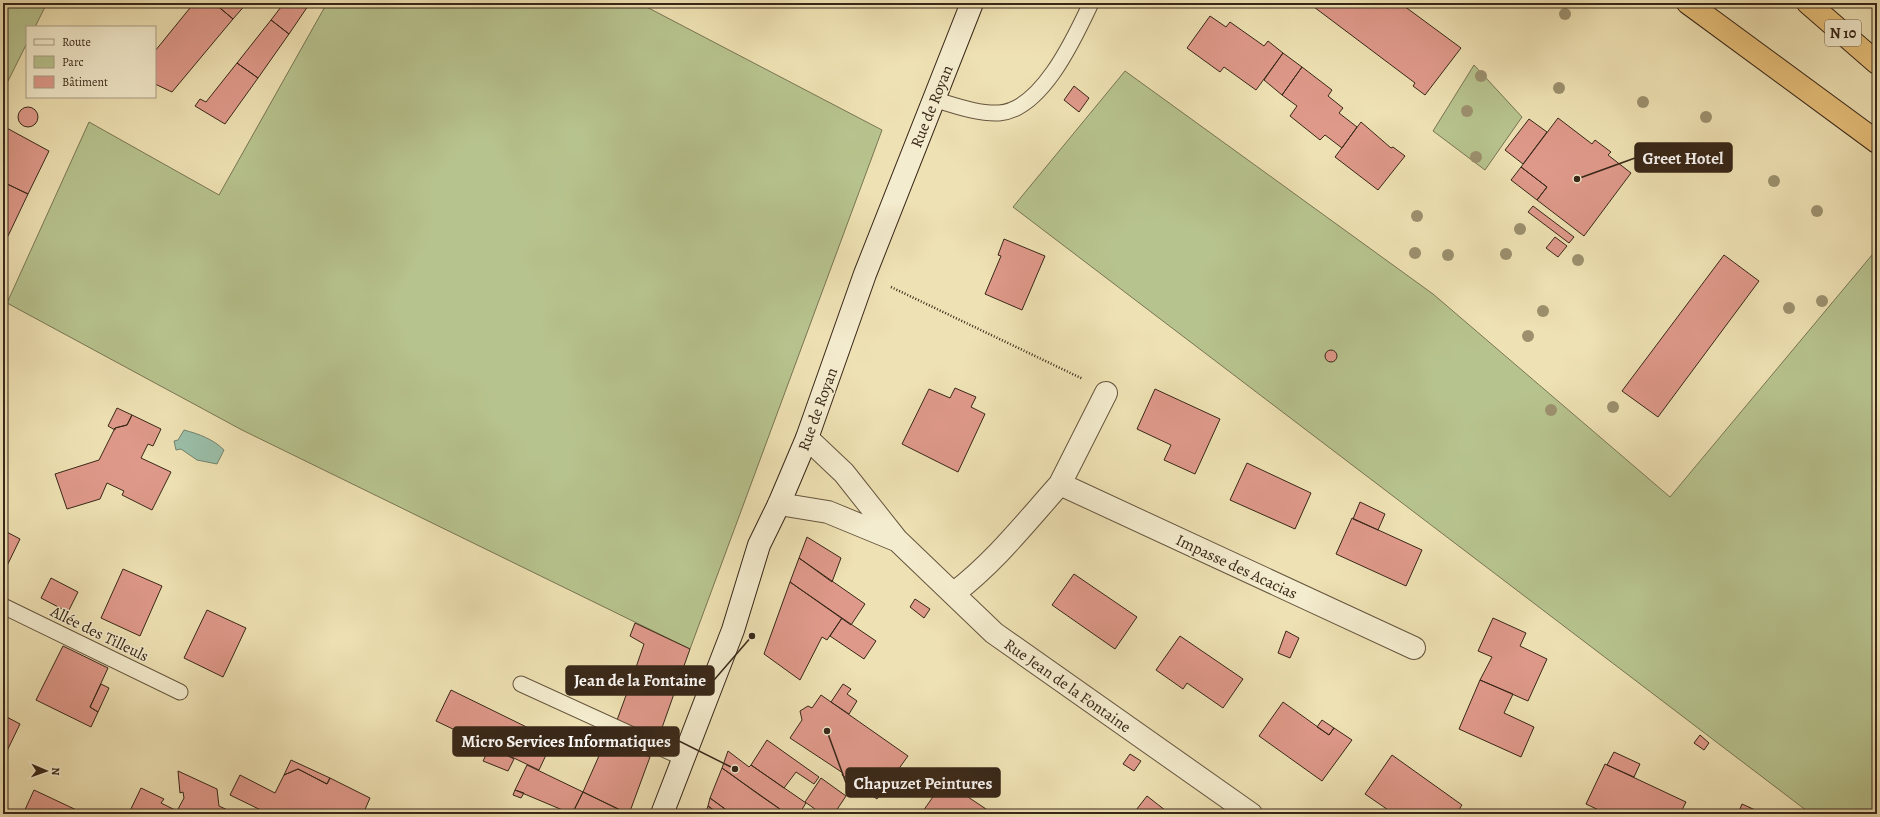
<svg xmlns="http://www.w3.org/2000/svg" width="1880" height="817" font-family="Alegreya,serif">
  <rect width="100%" height="100%" fill="#eee1b3"/>
  <filter id="stains"><feTurbulence type="fractalNoise" baseFrequency=".005" numOctaves="4"/><feColorMatrix values="0 0 0 0 .2 0 0 0 0 .09 0 0 0 0 .02 0 0 0 .5 -.17"/></filter>
  <radialGradient id="worn" r=".72"><stop offset=".6" stop-color="#630" stop-opacity="0"/><stop offset="1" stop-color="#630" stop-opacity=".3"/></radialGradient>
  <path fill="#b7c38e" stroke="#787553" d="M 3,3 L 47,3 L 35,27 L 27,27 L 27,43 L 3,91 Z
    M 327,3 L 439,3 L 445,7 L 448,3 L 639,3 L 882,130 L 690,649 L 242,430 L 7,303 L 89,122 L 219,195 Z
    M 1474,65 L 1522,117 L 1485,170 L 1433,131 Z
    M 1125,71 L 1433,294 L 1670,497 L 1877,249 L 1877,814 L 1811,814 L 1013,207 Z"/>
  <path fill="#9abea8" stroke="#73826e" d="M 184,430 C 199,434 213,439 224,450 L 217,464 L 197,460 L 181,449 L 176,450 L 174,441 L 178,440 Z"/>
  <path fill="#df998a" stroke="#382718" d="M 194,3 L 214,3 L 233,19 L 172,92 L 155,84 L 155,51 Z
    M 214,3 L 247,3 L 233,19 Z
    M 284,3 L 310,3 L 289,34 L 271,20 Z
    M 1311,3 L 1400,3 L 1461,48 L 1425,95 L 1413,86 L 1415,83 L 1310,4 Z
    M 1210,16 L 1226,27 L 1230,22 L 1264,46 L 1268,41 L 1283,53 L 1256,90 L 1224,67 L 1220,72 L 1187,48 Z
    M 271,20 L 289,34 L 258,78 L 237,63 Z
    M 1283,53 L 1302,67 L 1282,95 L 1264,80 Z
    M 237,63 L 258,78 L 225,124 L 195,106 L 200,99 L 206,102 Z
    M 1302,67 L 1332,90 L 1328,96 L 1343,108 L 1339,113 L 1357,127 L 1342,148 L 1325,135 L 1320,140 L 1290,116 L 1297,106 L 1282,95 Z
    M 1074,86 L 1089,98 L 1079,112 L 1064,100 Z
    M18 117a10 10 0 1 1 20 0a10 10 0 1 1-20 0Z
    M 1558,118 L 1592,144 L 1595,140 L 1611,152 L 1608,155 L 1631,173 L 1584,236 L 1537,200 L 1547,187 L 1521,167 Z
    M 1529,119 L 1547,132 L 1523,164 L 1505,150 Z
    M 1361,122 L 1391,148 L 1393,147 L 1405,156 L 1378,190 L 1335,157 Z
    M 3,126 L 49,151 L 28,194 L 3,182 L 3,154 L 6,148 L 3,147 Z
    M 1521,167 L 1547,187 L 1537,200 L 1511,180 Z
    M 3,182 L 28,194 L 8,236 L 3,233 Z
    M 1533,206 L 1574,237 L 1569,243 L 1528,212 Z
    M 1555,237 L 1567,246 L 1558,257 L 1546,248 Z
    M 1004,239 L 1045,256 L 1022,310 L 985,294 L 1001,256 L 998,255 Z
    M 1724,255 L 1759,281 L 1658,417 L 1622,391 Z
    M1325 356a6 6 0 1 1 12 0a6 6 0 1 1-12 0Z
    M 955,388 L 976,397 L 971,407 L 985,414 L 958,472 L 902,444 L 929,389 L 950,398 Z
    M 1155,389 L 1220,419 L 1195,474 L 1164,460 L 1171,445 L 1137,429 Z
    M 117,408 L 132,415 L 127,425 L 115,428 L 115,430 L 108,426 Z
    M 132,415 L 161,429 L 153,446 L 148,444 L 141,458 L 171,472 L 152,510 L 122,495 L 124,491 L 107,483 L 100,499 L 67,509 L 55,474 L 99,460 L 115,428 L 127,425 Z
    M 1247,463 L 1311,493 L 1295,529 L 1230,500 Z
    M 1360,502 L 1385,514 L 1378,530 L 1353,519 Z
    M 1352,518 L 1422,550 L 1406,586 L 1336,554 Z
    M 3,530 L 20,539 L 3,574 Z
    M 807,537 L 841,558 L 832,582 L 799,558 Z
    M 799,558 L 865,604 L 851,625 L 790,582 Z
    M 123,569 L 162,586 L 140,636 L 101,618 Z
    M 1074,574 L 1137,617 L 1115,649 L 1052,605 Z
    M 51,578 L 78,592 L 68,612 L 41,598 Z
    M 790,582 L 842,618 L 827,640 L 822,637 L 800,680 L 764,654 Z
    M 915,599 L 930,609 L 924,618 L 910,607 Z
    M 207,610 L 246,628 L 223,677 L 184,658 Z
    M 842,618 L 876,641 L 864,659 L 830,636 Z
    M 1493,618 L 1526,633 L 1520,646 L 1547,659 L 1528,701 L 1480,680 L 1492,657 L 1478,651 Z
    M 635,623 L 690,649 L 675,691 L 633,676 L 644,644 L 630,636 Z
    M 1286,631 L 1299,638 L 1290,658 L 1278,653 Z
    M 1180,636 L 1243,679 L 1223,708 L 1187,683 L 1183,689 L 1156,670 Z
    M 63,646 L 108,668 L 90,707 L 98,712 L 91,727 L 36,700 Z
    M 633,676 L 675,691 L 658,739 L 616,723 Z
    M 1480,680 L 1513,694 L 1504,713 L 1534,727 L 1521,757 L 1459,729 Z
    M 101,684 L 109,688 L 98,712 L 90,707 Z
    M 843,684 L 851,689 L 847,694 L 857,701 L 849,714 L 831,702 Z
    M 451,690 L 553,740 L 539,770 L 436,721 Z
    M 821,695 L 908,756 L 877,799 L 842,775 L 843,773 L 790,738 L 802,720 L 800,711 L 808,706 L 812,708 Z
    M 1283,702 L 1329,735 L 1334,728 L 1352,740 L 1322,781 L 1259,736 Z
    M 3,715 L 20,724 L 6,753 L 3,752 Z
    M 1322,720 L 1334,728 L 1329,735 L 1317,727 Z
    M 1700,735 L 1709,743 L 1704,750 L 1694,743 Z
    M 606,740 L 650,757 L 629,814 L 583,792 Z
    M 767,740 L 819,777 L 814,784 L 796,772 L 784,788 L 751,765 Z
    M 490,747 L 514,759 L 508,771 L 483,761 Z
    M 728,751 L 749,767 L 751,765 L 806,803 L 799,814 L 787,814 L 722,768 Z
    M 1614,752 L 1640,764 L 1634,777 L 1607,765 Z
    M 1130,754 L 1141,761 L 1134,771 L 1123,764 Z
    M 1392,755 L 1462,805 L 1456,814 L 1394,814 L 1365,794 Z
    M 291,760 L 330,778 L 327,784 L 298,769 L 284,775 Z
    M 1605,764 L 1686,802 L 1680,814 L 1607,814 L 1586,804 Z
    M 527,765 L 583,792 L 572,814 L 515,790 Z
    M 722,768 L 758,794 L 787,814 L 732,814 L 710,798 Z
    M 298,769 L 327,784 L 330,778 L 370,798 L 363,814 L 269,814 L 230,795 L 240,775 L 275,793 L 284,775 Z
    M 178,771 L 217,789 L 219,806 L 236,814 L 129,813 L 141,788 L 164,799 L 161,803 L 177,811 L 184,798 L 183,792 L 180,793 Z
    M 821,778 L 846,796 L 834,814 L 822,814 L 805,802 Z
    M 944,781 L 992,813 L 921,814 Z
    M 34,790 L 85,814 L 23,814 Z
    M 515,790 L 524,793 L 521,798 L 513,795 Z
    M 583,792 L 628,814 L 572,814 Z
    M 1147,796 L 1170,814 L 1133,814 Z
    M 710,798 L 732,814 L 719,814 L 708,806 Z
    M 1742,804 L 1764,814 L 1738,814 Z
    M 708,806 L 719,814 L 705,814 Z"/>
  <g fill="none" stroke-linecap="round" stroke-linejoin="round">
    <g stroke="#66563f" stroke-width="17">
      <path id="lane" d="M 933,99 C 954,105 977,114 999,113 C 1042,110 1075,37 1091,3
        M 3,606 L 180,692
        M 521,684 L 683,758"/>
    </g>
    <g stroke="#66563f" stroke-width="24">
      <path id="street" d="M 807,438 L 844,473 L 897,540 L 994,633 L 1251,814
        M 1060,484 L 1106,393
        M 779,504 L 828,512 L 896,540
        M 954,593 C 994,563 1027,521 1060,484 L 1414,648"/>
    </g>
    <g stroke="#382718" stroke-width="24">
      <path id="secondary" d="M 662,814 L 733,630 L 759,545 L 779,504 L 807,438 L 865,274 L 972,3"/>
    </g>
    <g stroke="#382718" stroke-width="24">
      <path id="highway" d="M 1688,3 L 1877,142
        M 1808,3 L 1877,63"/>
    </g>
    <path stroke="#382718" stroke-width="2.5" stroke-dasharray="1 2" stroke-linecap="butt" d="M 891,287 L 1083,379"/>
    <use href="#lane" stroke="#f4ecce" stroke-width="15"/>
    <use href="#street" stroke="#f4ecce" stroke-width="22"/>
    <use href="#secondary" stroke="#f4ecce" stroke-width="22"/>
    <use href="#highway" stroke="#e7c07a" stroke-width="22"/>
  </g>
  <g fill="#9c906e">
    <circle cx="1565" cy="14" r="6"/>
    <circle cx="1481" cy="76" r="6"/>
    <circle cx="1559" cy="88" r="6"/>
    <circle cx="1643" cy="102" r="6"/>
    <circle cx="1467" cy="111" r="6"/>
    <circle cx="1706" cy="117" r="6"/>
    <circle cx="1476" cy="157" r="6"/>
    <circle cx="1774" cy="181" r="6"/>
    <circle cx="1817" cy="211" r="6"/>
    <circle cx="1417" cy="216" r="6"/>
    <circle cx="1520" cy="229" r="6"/>
    <circle cx="1415" cy="253" r="6"/>
    <circle cx="1506" cy="254" r="6"/>
    <circle cx="1448" cy="255" r="6"/>
    <circle cx="1578" cy="260" r="6"/>
    <circle cx="1822" cy="301" r="6"/>
    <circle cx="1789" cy="308" r="6"/>
    <circle cx="1543" cy="311" r="6"/>
    <circle cx="1528" cy="336" r="6"/>
    <circle cx="1613" cy="407" r="6"/>
    <circle cx="1551" cy="410" r="6"/>
  </g>
  <g text-anchor="middle" stroke-width="3" stroke-linejoin="round" paint-order="stroke">
    <rect fill="#f4ecce" stroke="#70624f" stroke-width="1" x="1825" y="20" width="36" height="26" rx="3"/>
    <g font-size="15" font-weight="bold" fill="#382718">
      <text x="1843" y="38">N 10</text>
    </g>
    <g font-size="16" fill="#382718" stroke="#f4ecce">
      <text transform="translate(931 106) rotate(-68)" y="6">Rue de Royan</text>
      <text transform="translate(817 409) rotate(-70)" y="6">Rue de Royan</text>
      <text transform="translate(1237 566) rotate(25)" y="6">Impasse des Acacias</text>
      <text transform="translate(100 633) rotate(26)" y="6">Allée des Tilleuls</text>
      <text transform="translate(1068 685) rotate(35)" y="6">Rue Jean de la Fontaine</text>
    </g>
  </g>
  <path fill="none" stroke="#382718" stroke-width="1.5" d="M1577 179L1635 158M752 636L714 680M735 769L679 741M827 731L846 783"/>
  <g fill="#382718" stroke="#f4ecce" stroke-width="1.5">
    <circle cx="1577" cy="179" r="4"/>
    <circle cx="752" cy="636" r="4"/>
    <circle cx="735" cy="769" r="4"/>
    <circle cx="827" cy="731" r="4"/>
  </g>
  <g fill="#382718" stroke="#382718" stroke-width="1.5">
    <rect x="1635" y="143" width="97" height="29" rx="4"/>
    <rect x="566" y="666" width="148" height="29" rx="4"/>
    <rect x="453" y="727" width="226" height="29" rx="4"/>
    <rect x="846" y="768" width="154" height="29" rx="4"/>
  </g>
  <g font-size="17" text-anchor="middle" font-weight="bold" fill="#fff">
    <text x="1683" y="164">Greet Hotel</text>
    <text x="640" y="686">Jean de la Fontaine</text>
    <text x="566" y="747">Micro Services Informatiques</text>
    <text x="923" y="789">Chapuzet Peintures</text>
  </g>
  <rect width="1880" height="817" fill="none" stroke="#eee1b3" stroke-width="16"/>
  <rect x="4" y="4" width="1872" height="809" fill="none" stroke="#382718" stroke-width="2"/>
  <rect x="8" y="8" width="1864" height="801" fill="none" stroke="#382718"/>
  <rect x="26" y="26" width="130" height="72" fill="#f4ecce" stroke="#a99d85"/>
  <rect x="34" y="39" width="20" height="6" fill="#f4ecce" stroke="#a99d85"/>
  <text x="62" y="46" font-size="12" fill="#382718">Route</text>
  <rect x="34" y="56" width="20" height="12" fill="#b7c38e" stroke="#a99d85"/>
  <text x="62" y="66" font-size="12" fill="#382718">Parc</text>
  <rect x="34" y="76" width="20" height="12" fill="#df998a" stroke="#a99d85"/>
  <text x="62" y="86" font-size="12" fill="#382718">Bâtiment</text>
  <g transform="translate(46 771) rotate(92)" stroke="#f4ecce" stroke-width="3" paint-order="stroke">
  <path d="M0-3L7 15L0 10L-7 15Z" fill="#382718"/>
  <text y="-6" font-size="11" font-weight="bold" text-anchor="middle" fill="#382718">N</text>
  </g>
  <rect width="100%" height="100%" filter="url(#stains)"/>
  <rect width="100%" height="100%" fill="url(#worn)"/>
</svg>
